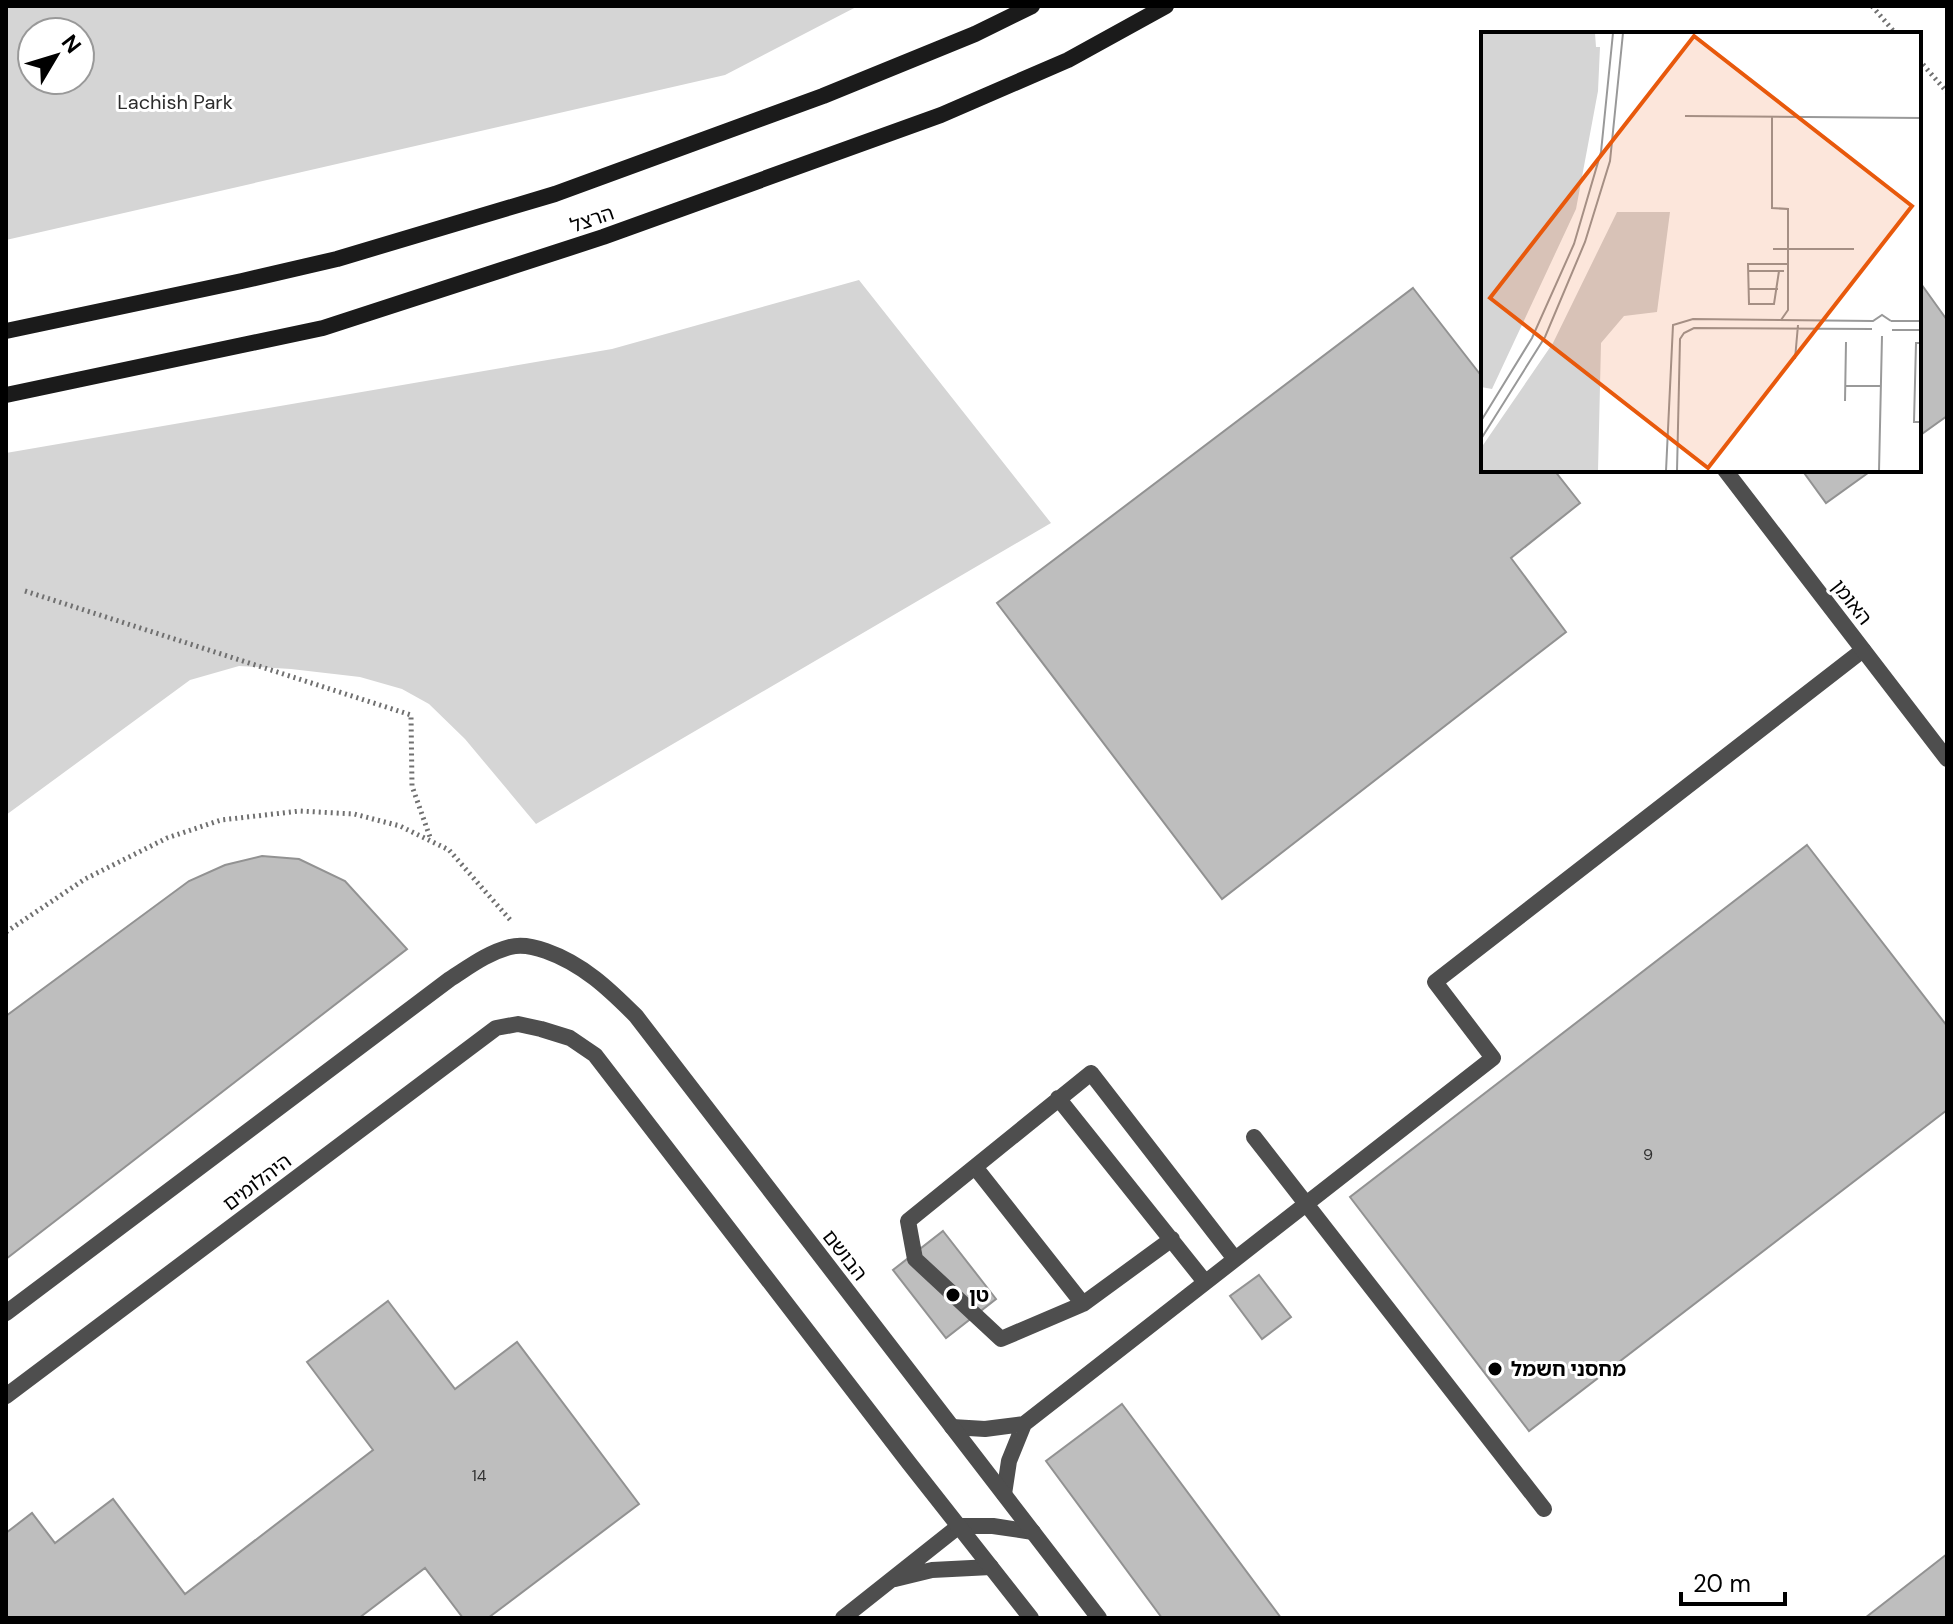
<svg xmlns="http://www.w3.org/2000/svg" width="1953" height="1624" font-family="'DM Sans','Noto Sans Hebrew',sans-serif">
  <rect width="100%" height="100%" fill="#fff"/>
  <path fill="#d5d5d5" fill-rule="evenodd" d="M 6,6 L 858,6 L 725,75 L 6,240 ZM 32,32 L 80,32 L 80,80 L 32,80 Z
    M 859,280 L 1051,523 L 536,824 L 465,739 L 429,704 L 402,689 L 360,677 L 291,669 L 239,666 L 190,680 L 6,815 L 6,453 L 612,349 Z"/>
  <path fill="#bebebe" stroke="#929292" stroke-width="2" d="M 1919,281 L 1947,320 L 1947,416 L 1919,436 Z
    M 1413,288 L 1483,378 L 1483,470 L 1554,470 L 1580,503 L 1511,558 L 1566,632 L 1222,899 L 997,603 Z
    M 1802,470 L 1872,470 L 1826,503 Z
    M 1807,845 L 1947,1026 L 1947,1110 L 1529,1431 L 1350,1197 Z
    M 262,856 L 299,859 L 345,881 L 407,949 L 6,1259 L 6,1016 L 189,881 L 225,865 Z
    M 943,1231 L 996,1299 L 946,1338 L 893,1270 Z
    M 1259,1275 L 1291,1317 L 1262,1339 L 1230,1296 Z
    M 388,1301 L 455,1389 L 517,1342 L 639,1504 L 488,1618 L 463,1618 L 425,1568 L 359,1618 L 6,1618 L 6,1533 L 32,1513 L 55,1543 L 113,1499 L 185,1594 L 373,1450 L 307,1362 Z
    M 1122,1404 L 1281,1618 L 1162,1618 L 1046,1461 Z
    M 1947,1554 L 1947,1618 L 1865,1618 Z"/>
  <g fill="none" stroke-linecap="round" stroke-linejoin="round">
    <path stroke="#707070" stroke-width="5" stroke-dasharray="2 4" stroke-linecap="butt" d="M 1872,6 L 1896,34
      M 1919,60 L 1947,92
      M 25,591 L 411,715 L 412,786 L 431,840
      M 6,932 L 85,879 L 167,838 L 221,820 L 300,811 L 354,814 L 400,826 L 449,850 L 512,922"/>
    <path stroke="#4e4e4e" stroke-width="16" d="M 1058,1098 L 1205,1282
      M 1254,1137 L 1544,1509
      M 975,1167 L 1083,1304
      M 1172,1239 L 1083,1304 L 1001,1339 L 915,1259 L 908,1221 L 1091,1073 L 1235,1259
      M 952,1427 L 985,1429 L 1024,1424 L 1493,1058 L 1435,982 L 1863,650
      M 1004,1494 L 1009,1461 L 1024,1424
      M 895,1579 L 932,1570 L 991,1567
      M 843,1618 L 959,1526 L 993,1526 L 1033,1532"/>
    <path stroke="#4e4e4e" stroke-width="16" d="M 1725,470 L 1947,759"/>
    <path stroke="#4e4e4e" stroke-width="16" d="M 6,1313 L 450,979 C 469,967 487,953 510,947 C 521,944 535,947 546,951 C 583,964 609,989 636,1016 L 1099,1618
      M 6,1396 L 496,1028 L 518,1024 L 541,1029 L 570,1038 L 595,1055 L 909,1463 L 1031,1618"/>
    <path stroke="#1b1b1b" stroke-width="16" d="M 6,331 L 242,281 L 337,259 L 555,194 L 823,96 L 975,34 L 1032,6
      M 6,395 L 323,328 L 603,237 L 941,115 L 1068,60 L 1166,6"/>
  </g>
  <g fill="#000" stroke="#fff" stroke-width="3">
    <circle cx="953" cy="1295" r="8"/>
    <circle cx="1495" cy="1369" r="8"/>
  </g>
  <g text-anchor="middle" stroke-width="6" stroke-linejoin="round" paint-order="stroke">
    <g font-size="16" fill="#303030">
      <text x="1648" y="1160">9</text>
      <text x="479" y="1481">14</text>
    </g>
    <g font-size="20" fill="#2c2c2c" stroke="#fff">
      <text x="175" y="109">Lachish Park</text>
    </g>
    <g font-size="20" fill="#000" stroke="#fff">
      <text transform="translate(592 219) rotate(-19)" y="7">הרצל</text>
      <text transform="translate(1852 602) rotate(52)" y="7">האומן</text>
      <text transform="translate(257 1182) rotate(-37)" y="7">היהלומים</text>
      <text transform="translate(845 1255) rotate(52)" y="7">הבושם</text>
    </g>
    <g font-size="20" font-weight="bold" fill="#000" stroke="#fff" text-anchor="start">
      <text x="969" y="1302">טן</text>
      <text x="1511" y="1376">מחסני חשמל</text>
    </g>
  </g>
  <g transform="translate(1481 32)">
    <rect width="440" height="440" fill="#fff"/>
    <path d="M 0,1 L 114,1 L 115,15 L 119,15 L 117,59 L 95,177 L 11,357 L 0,355 ZM 136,180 L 189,180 L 176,280 L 143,284 L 120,311 L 117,439 L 0,439 L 0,416 L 72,311 Z" fill="#d5d5d5"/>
    <path fill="none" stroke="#999" stroke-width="2" d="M 204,84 L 440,86M 291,84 L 291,176 L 307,177 L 307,278 L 300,288M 292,217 L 373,217M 267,239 L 303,239M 298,239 L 293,272 L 268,272 L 267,232 L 307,232M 267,257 L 297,257M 410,289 L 440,289M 411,298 L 440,298M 440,311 L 435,311 L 433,390 L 440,390M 314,327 L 317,293M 364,354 L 400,354M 364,369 L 365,310M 0,389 L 51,306 L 93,212 L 120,120 L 132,1M 0,407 L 64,305 L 104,210 L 129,129 L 142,1M 185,439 L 192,293 L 212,287 L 392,289 L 401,283 L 410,289M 196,439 L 199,307 L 203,301 L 213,296 L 391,297M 398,439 L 401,304"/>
    <path fill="#e8590c" fill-opacity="0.15" stroke="#e8590c" stroke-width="4" d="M 213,4 L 431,174 L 227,436 L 9,266 Z"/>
    <rect width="440" height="440" fill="none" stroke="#000" stroke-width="4"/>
  </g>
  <rect width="1953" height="1624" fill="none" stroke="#000000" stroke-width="16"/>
  <g transform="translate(56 56) rotate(52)"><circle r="38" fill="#ffffff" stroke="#999999" stroke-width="2"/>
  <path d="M0-6L14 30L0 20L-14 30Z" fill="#000000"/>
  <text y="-12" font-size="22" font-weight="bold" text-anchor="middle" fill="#000000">N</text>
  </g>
  <path d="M1681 1592v12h104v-12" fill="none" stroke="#000000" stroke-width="4"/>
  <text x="1693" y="1592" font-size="24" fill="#000000" stroke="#ffffff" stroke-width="6" paint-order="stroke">20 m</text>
</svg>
